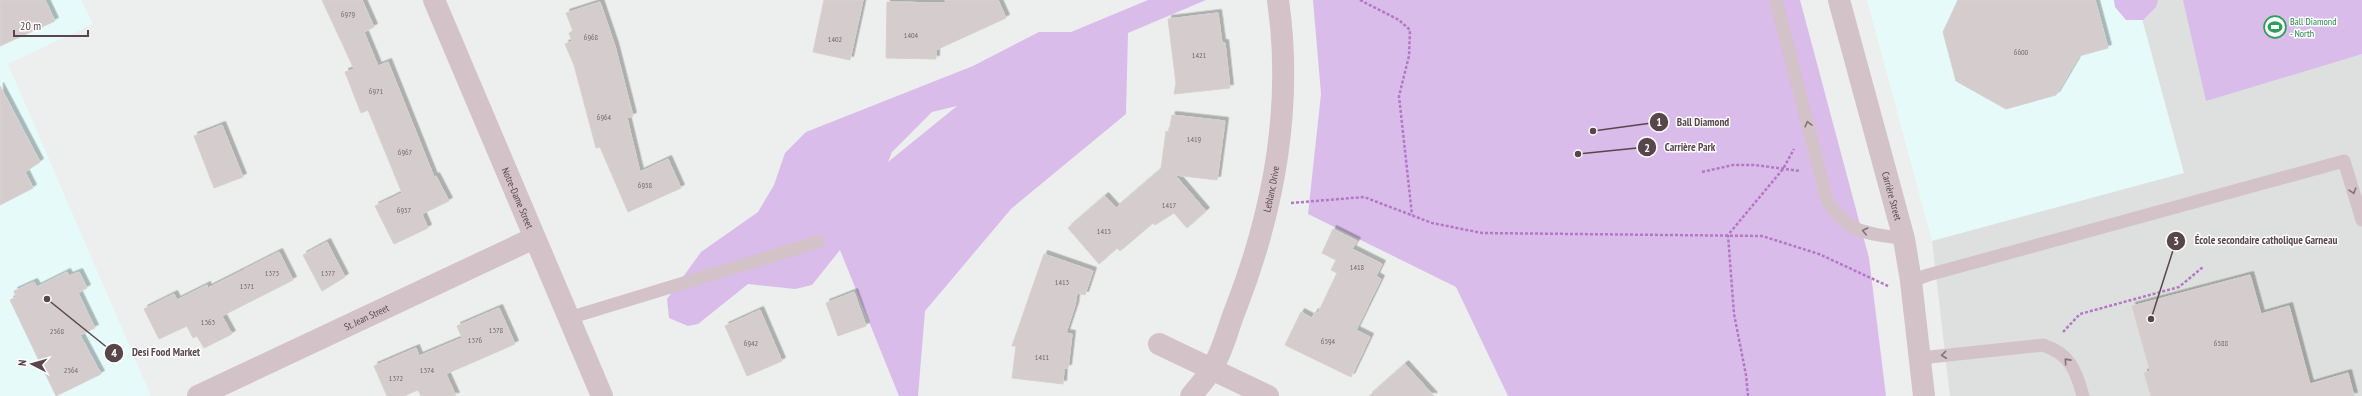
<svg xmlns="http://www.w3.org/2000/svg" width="2362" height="396" font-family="'PT Sans Narrow',sans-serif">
  <defs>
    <filter id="shadow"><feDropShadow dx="3.5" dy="-3.5" stdDeviation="0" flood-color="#0004"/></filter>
  </defs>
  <rect width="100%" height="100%" fill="#ecefed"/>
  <path fill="#e5faf9" d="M 0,0 L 81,0 L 93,24 L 8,64 L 151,396 L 0,396 Z
    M 1867,0 L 2137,0 L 2184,173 L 1932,241 Z"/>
  <path fill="#dde0de" d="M 2137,0 L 2362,0 L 2362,396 L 1950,396 L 1932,241 L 2184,173 Z"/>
  <path fill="#dabceb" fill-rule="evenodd" d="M 1148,0 L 1206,0 L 1128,33 L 1126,114 L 1011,209 L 925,311 L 918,396 L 899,396 L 840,250 L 812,285 L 795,289 L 748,284 L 698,324 L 688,326 L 669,318 L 667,299 L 701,252 L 758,212 L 774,185 L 785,153 L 806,132 L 973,66 L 1039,32 L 1071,32 ZM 957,106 L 888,162 L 892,152 L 932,112 Z
    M 1313,0 L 1800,0 L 1869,258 L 1886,396 L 1508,396 L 1456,287 L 1308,214 L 1321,94 Z
    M 2114,0 L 2158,0 L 2156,7 L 2143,20 L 2126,20 L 2115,7 Z
    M 2183,0 L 2362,0 L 2362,54 L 2206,101 Z"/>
  <path fill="#d4cccd" stroke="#d7d0d1" filter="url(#shadow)" d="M 0,0 L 45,0 L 55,21 L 0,46 Z
    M 322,0 L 362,0 L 374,27 L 364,32 L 378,66 L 388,62 L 434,177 L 436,176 L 449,201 L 422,214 L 428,228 L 394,244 L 375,206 L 402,193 L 368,110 L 361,113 L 345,72 L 354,69 Z
    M 824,0 L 863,0 L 850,60 L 813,52 Z
    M 945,0 L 998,0 L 1006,18 L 936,50 L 936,59 L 886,58 L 887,2 L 946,3 Z
    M 1958,0 L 2095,0 L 2108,48 L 2079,56 L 2056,95 L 2006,109 L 1956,81 L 1943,32 Z
    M 600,2 L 615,46 L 633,116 L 627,118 L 640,172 L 668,159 L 681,188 L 628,212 L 600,147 L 596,148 L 574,65 L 565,44 L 572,41 L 569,33 L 573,31 L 566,13 Z
    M 1218,13 L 1222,43 L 1225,43 L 1230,88 L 1174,94 L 1176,83 L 1168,19 Z
    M 0,86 L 40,162 L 25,172 L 33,188 L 0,205 Z
    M 1172,115 L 1225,121 L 1217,180 L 1175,175 L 1206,211 L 1187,228 L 1174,213 L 1155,225 L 1153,223 L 1120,251 L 1117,248 L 1099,264 L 1068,228 L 1105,196 L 1116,208 L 1161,169 L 1166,131 L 1169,132 Z
    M 222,125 L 243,177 L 214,188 L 194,136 Z
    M 1333,229 L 1357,241 L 1352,249 L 1382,264 L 1376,276 L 1381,279 L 1356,330 L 1370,337 L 1351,377 L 1285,345 L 1301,312 L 1312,318 L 1315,312 L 1318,313 L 1337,273 L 1331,270 L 1336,260 L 1322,253 Z
    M 327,242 L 345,277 L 322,291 L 303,255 Z
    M 279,252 L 293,280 L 222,316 L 232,334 L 204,348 L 197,336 L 193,338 L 187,326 L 159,339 L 144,309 L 174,294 L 177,300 L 207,285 L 208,288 Z
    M 1044,254 L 1093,271 L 1085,295 L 1077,293 L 1075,306 L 1066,333 L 1072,334 L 1068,368 L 1064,368 L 1063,384 L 1012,378 L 1016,346 L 1012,346 Z
    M 67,272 L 69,276 L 79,272 L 87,288 L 78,293 L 95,328 L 80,335 L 101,374 L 56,396 L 10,300 L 16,297 L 14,291 L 34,282 L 37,287 Z
    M 2250,275 L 2261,314 L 2289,306 L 2310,384 L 2348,373 L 2354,396 L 2151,396 L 2144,373 L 2150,371 L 2132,306 Z
    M 854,292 L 866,326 L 838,336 L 826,303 Z
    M 499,308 L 515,344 L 446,374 L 456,396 L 421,396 L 418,390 L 404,396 L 387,396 L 374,366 L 416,348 L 419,356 L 462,338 L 457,326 Z
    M 760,310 L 782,361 L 747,376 L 725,326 Z
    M 1405,364 L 1434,396 L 1369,396 Z"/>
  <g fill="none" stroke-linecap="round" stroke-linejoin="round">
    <path stroke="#b377c6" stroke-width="2.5" stroke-dasharray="3 2" stroke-linecap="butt" d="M 1360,0 L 1399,20 L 1410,30 L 1409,56 L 1399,96 L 1412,215
      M 1702,172 L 1733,165 L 1755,165 L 1800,171
      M 1291,203 L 1364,197 L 1432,223 L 1482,233 L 1762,236 L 1819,254 L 1888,286
      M 2063,332 L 2080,314 L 2179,287 L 2203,267
      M 1748,396 L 1746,375 L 1734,314 L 1728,235 L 1783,169 L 1794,149"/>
    <path stroke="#d3c3c8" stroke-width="13" d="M 1776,0 L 1827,200 C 1849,235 1865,232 1904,239
      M 1911,281 L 1928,275 L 2344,161 L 2362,220
      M 569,318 L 818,242
      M 1920,358 L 2043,345 C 2070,354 2076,370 2083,396"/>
    <g stroke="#d3c3c8" stroke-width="22">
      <path id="s1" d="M 434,0 L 602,396"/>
      <path d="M 1159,344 L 1268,396"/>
      <path id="s2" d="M 198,396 L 534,238"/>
      <path id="s3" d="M 1191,396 C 1198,387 1206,379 1211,370 C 1223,352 1228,327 1236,308 C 1274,210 1293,104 1278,0"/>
    </g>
    <path stroke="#d3c3c8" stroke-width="22" id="s4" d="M 1839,0 L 1904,239 L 1911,281 L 1924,396"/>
  </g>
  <defs><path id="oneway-chevron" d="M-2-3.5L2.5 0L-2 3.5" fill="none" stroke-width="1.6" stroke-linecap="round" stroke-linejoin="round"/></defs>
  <g stroke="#837277">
    <use href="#oneway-chevron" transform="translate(1808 124) rotate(-104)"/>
    <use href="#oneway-chevron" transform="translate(2353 191) rotate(73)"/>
    <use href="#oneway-chevron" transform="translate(1865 231) rotate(-167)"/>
    <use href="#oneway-chevron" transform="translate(1944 355) rotate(174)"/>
    <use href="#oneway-chevron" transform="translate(2067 361) rotate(-132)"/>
  </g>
  <defs>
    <g id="stadium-ring" transform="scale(1.15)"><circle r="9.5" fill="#fff" stroke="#2e9e5b" stroke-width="1.5"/><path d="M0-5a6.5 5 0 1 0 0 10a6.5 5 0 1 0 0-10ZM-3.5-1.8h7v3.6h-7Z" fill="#2e9e5b"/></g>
  </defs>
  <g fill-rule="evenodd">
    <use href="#stadium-ring" x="2275" y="27"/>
  </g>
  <g text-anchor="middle" stroke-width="3" stroke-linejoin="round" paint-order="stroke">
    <g font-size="8" fill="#77686c">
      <text x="348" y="17">6979</text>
      <text x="911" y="38">1404</text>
      <text x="591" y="40">6968</text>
      <text x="835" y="42">1402</text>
      <text x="2021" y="55">6600</text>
      <text x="1199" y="58">1421</text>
      <text x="376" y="94">6971</text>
      <text x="604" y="120">6964</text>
      <text x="1194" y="142">1419</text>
      <text x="405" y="155">6967</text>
      <text x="645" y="188">6958</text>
      <text x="1169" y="208">1417</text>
      <text x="404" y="213">6957</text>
      <text x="1104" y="234">1415</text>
      <text x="1357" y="270">1418</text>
      <text x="272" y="276">1373</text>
      <text x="328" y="276">1377</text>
      <text x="1062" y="285">1413</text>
      <text x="247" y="289">1371</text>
      <text x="208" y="325">1363</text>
      <text x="496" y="333">1378</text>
      <text x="57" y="334">2568</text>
      <text x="475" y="343">1376</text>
      <text x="1328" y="344">6594</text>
      <text x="751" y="346">6942</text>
      <text x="2221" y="346">6588</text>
      <text x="1042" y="360">1411</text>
      <text x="71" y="373">2564</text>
      <text x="427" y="373">1374</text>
      <text x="396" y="381">1372</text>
    </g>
    <g font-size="10" fill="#27864d" stroke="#fff" text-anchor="start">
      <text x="2290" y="25">Ball Diamond<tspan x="2290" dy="12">- North</tspan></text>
    </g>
    <g font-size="10" fill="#58464b" stroke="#fff">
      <text dy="4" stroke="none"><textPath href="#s3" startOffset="224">Leblanc Drive</textPath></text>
      <text dy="4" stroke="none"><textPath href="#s4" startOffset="203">Carrière Street</textPath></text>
      <text dy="4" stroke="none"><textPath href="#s1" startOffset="215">Notre-Dame Street</textPath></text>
      <text dy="4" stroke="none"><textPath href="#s2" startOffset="186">St. Jean Street</textPath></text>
    </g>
  </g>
  <path fill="none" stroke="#58464b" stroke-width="1.5" d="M1593 131L1659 122M1578 154L1647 147M2151 319L2176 241M47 299L114 353"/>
  <g fill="#58464b" stroke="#fff" stroke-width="1.5">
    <circle cx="1593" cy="131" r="4"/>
    <circle cx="1578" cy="154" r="4"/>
    <circle cx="2151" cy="319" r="4"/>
    <circle cx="47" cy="299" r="4"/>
    <circle cx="1659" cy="122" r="10"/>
    <circle cx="1647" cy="147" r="10"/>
    <circle cx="2176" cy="241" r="10"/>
    <circle cx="114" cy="353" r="10"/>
  </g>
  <g font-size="12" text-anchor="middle" font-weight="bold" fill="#fff">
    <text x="1659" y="126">1</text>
    <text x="1647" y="152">2</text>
    <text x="2176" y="245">3</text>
    <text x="114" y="357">4</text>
  </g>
  <g font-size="11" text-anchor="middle" font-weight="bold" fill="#58464b" stroke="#fff" stroke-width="3" stroke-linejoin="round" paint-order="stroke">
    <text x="1703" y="126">Ball Diamond</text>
    <text x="1690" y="151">Carrière Park</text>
    <text x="2266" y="244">École secondaire catholique Garneau</text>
    <text x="166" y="356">Desi Food Market</text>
  </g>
  <g transform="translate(32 364) rotate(276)" stroke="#ffffff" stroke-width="3" paint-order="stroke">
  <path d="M0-3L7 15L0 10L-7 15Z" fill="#58464b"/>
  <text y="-6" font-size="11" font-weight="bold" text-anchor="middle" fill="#58464b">N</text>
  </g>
  <path d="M14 30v6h74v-6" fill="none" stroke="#58464b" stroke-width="2"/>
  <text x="20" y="30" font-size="12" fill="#58464b" stroke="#ffffff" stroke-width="3" paint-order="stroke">20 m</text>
</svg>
